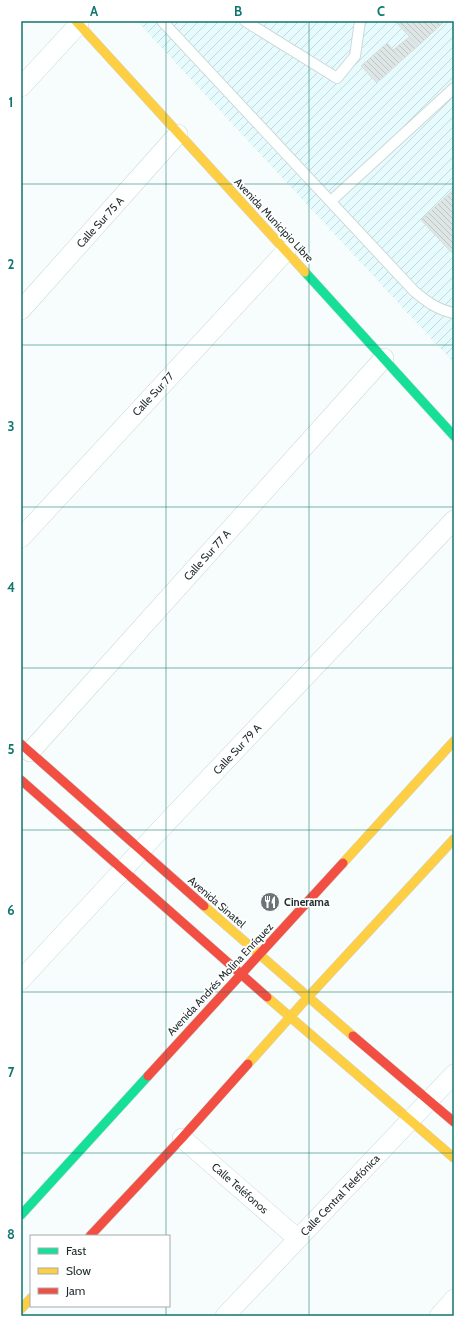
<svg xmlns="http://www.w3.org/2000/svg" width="475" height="1337" font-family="Cabin,sans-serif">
  <defs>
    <pattern id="industrial-furrows" width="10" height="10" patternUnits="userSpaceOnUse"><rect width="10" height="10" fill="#e6fbfd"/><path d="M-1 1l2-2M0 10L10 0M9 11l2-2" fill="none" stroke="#c5d7d9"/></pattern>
    <pattern id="building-back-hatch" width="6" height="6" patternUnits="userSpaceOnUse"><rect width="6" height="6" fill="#dde6e4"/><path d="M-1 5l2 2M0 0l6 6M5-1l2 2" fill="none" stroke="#bdc5c4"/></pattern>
  </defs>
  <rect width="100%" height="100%" fill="#f7fcfc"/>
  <path fill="url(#industrial-furrows)" d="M 137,21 L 454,21 L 454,363 Z"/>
  <path fill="url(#building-back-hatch)" stroke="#d7dfdd" d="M 397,21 L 445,21 L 418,46 L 396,22 Z
    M 409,37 L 418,46 L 402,60 L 393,50 Z
    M 387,43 L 402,60 L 377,83 L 361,66 Z
    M 454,189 L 454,255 L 421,220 Z"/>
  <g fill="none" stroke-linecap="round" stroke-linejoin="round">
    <g stroke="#ced7d8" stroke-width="12">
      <path id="lane" d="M 162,21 L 414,291 C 427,302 438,310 454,313
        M 245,21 L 337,78 L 355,56 L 360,21
        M 331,201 L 454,88"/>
    </g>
    <g stroke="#ced7d8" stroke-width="20">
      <path id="street" d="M 21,87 L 79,24
        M 21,310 L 178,134
        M 21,538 L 286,251
        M 30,752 L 384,358
        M 21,980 L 156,834 L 454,520
        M 182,1138 L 298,1239
        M 225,1316 L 454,1074
        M 439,1316 L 454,1299"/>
    </g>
    <g stroke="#ced7d8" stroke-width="10">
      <path id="fast" d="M 305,272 L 454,436
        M 21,1215 L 148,1076"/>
    </g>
    <g stroke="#ced7d8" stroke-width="10">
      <path id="slow" d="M 76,21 L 305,272
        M 343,863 L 454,741
        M 204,906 L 353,1036
        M 267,997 L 454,1158
        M 248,1064 L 308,997 L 454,839
        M 21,1309 L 31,1298"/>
    </g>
    <g stroke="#ced7d8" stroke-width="10">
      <path id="jam" d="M 21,744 L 204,906
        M 21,780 L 267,997
        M 353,1036 L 454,1122
        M 148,1076 L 343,863
        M 90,1236 L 182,1138 L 248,1064"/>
    </g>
    <use href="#lane" stroke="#feffff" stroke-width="10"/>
    <use href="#street" stroke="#feffff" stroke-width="19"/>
    <use href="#fast" stroke="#16e098" stroke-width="9"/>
    <use href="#slow" stroke="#ffcf43" stroke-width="9"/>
    <use href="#jam" stroke="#f24e42" stroke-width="9"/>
  </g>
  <path fill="none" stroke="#0f766e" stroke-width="1" stroke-opacity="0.55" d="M 166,21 L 166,1236M 309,21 L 309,1316M 21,184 L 454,184M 21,345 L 454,345M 21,507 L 454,507M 21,668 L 454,668M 21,830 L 454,830M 21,992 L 454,992M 21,1153 L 454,1153M 166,1306 L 166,1316"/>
  <defs>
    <g id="restaurant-disc" transform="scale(1)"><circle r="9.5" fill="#6a7475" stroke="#fff"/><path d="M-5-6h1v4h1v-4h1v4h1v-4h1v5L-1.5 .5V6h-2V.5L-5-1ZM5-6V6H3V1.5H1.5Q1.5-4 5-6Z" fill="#fff"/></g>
  </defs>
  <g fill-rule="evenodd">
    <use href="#restaurant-disc" x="270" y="902"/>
  </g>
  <g text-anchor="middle" stroke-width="3.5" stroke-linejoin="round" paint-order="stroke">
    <g font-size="11" fill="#1e2b2c" stroke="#fff">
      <text transform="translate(274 220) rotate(47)" y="4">Avenida Municipio Libre</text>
      <text transform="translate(100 222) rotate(-48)" y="4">Calle Sur 75 A</text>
      <text transform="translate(153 394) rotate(-47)" y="4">Calle Sur 77</text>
      <text transform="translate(207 555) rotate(-48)" y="4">Calle Sur 77 A</text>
      <text transform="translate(237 749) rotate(-47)" y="4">Calle Sur 79 A</text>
      <text transform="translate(217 902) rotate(41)" y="4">Avenida Sinatel</text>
      <text transform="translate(220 979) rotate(-47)" y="4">Avenida Andrés Molina Enríquez</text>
      <text transform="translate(240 1188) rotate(41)" y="4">Calle Teléfonos</text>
      <text transform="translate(340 1195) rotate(-46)" y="4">Calle Central Telefónica</text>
    </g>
    <g font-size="11" font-weight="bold" fill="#1e2b2c" stroke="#fff" text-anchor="start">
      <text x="284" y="906">Cinerama</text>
    </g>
  </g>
  <rect width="475" height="1337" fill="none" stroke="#ffffff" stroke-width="44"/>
  <rect x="30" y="1235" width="140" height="72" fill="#ffffff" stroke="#a5aaab"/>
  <rect x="38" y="1248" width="20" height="6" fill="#16e098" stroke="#a5aaab"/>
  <text x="66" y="1255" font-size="12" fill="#1e2b2c">Fast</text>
  <rect x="38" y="1268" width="20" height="6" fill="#ffcf43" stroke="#a5aaab"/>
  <text x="66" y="1275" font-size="12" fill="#1e2b2c">Slow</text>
  <rect x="38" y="1288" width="20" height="6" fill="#f24e42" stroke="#a5aaab"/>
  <text x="66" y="1295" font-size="12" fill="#1e2b2c">Jam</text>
  <rect x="22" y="22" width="431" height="1293" fill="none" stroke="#0f766e" stroke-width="1.5"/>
  <g font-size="13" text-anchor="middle" font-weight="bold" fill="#0f766e">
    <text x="94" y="16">A</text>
    <text x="238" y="16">B</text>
    <text x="381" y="16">C</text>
    <text x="11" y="107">1</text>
    <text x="11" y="269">2</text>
    <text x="11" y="431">3</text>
    <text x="11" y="592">4</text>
    <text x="11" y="754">5</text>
    <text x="11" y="915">6</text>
    <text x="11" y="1077">7</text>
    <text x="11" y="1239">8</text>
  </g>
</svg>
